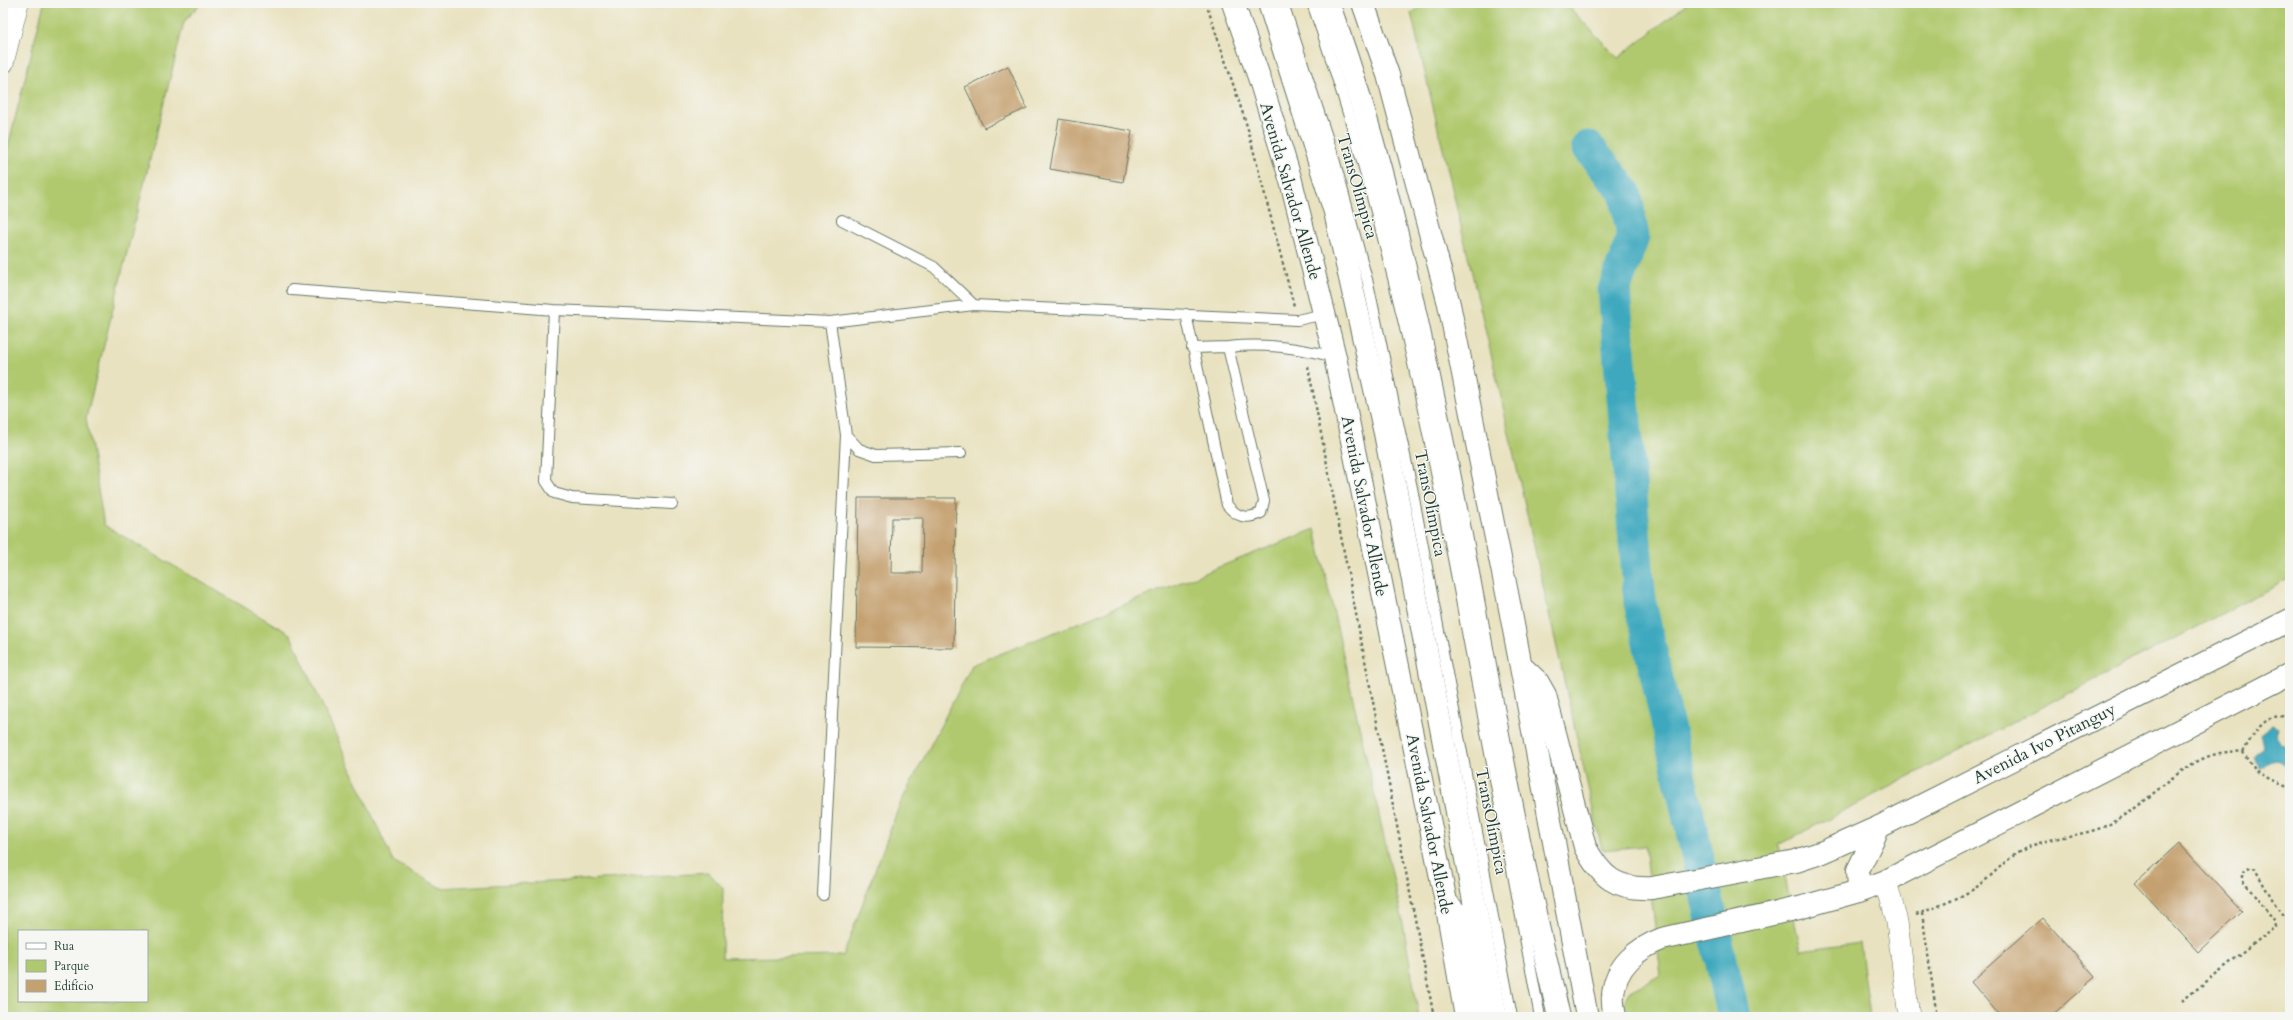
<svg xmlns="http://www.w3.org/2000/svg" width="2293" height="1020" font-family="Cardo,serif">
  <rect width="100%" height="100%" fill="#f6f6f2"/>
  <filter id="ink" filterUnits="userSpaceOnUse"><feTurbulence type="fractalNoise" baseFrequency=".025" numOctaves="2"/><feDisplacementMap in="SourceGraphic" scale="8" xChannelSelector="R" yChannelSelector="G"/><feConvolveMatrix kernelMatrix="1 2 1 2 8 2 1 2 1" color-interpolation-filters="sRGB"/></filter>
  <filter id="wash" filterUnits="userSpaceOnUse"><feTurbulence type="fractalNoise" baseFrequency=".012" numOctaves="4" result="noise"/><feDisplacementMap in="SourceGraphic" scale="16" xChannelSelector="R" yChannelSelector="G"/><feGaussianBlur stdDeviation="0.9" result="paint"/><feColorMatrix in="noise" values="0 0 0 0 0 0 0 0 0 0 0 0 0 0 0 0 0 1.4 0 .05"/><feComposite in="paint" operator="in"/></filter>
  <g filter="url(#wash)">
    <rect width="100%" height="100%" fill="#e9e2c0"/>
    <path fill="#b0c96e" stroke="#688351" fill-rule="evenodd" d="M 44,3 L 201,3 L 184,22 L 86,418 L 104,525 L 290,634 L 393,861 L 441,888 L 709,873 L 723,888 L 722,958 L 843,956 L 900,804 L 972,665 L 1315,529 L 1402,918 L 1419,1017 L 3,1017 L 3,166 ZM 19,931 L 147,931 L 147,1001 L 19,1001 Z
      M 1429,3 L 1565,3 L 1618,58 L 1688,3 L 2290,3 L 2290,578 L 1778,845 L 1801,951 L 1860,943 L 1870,1017 L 1617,1017 L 1629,992 L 1661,975 L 1645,846 L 1602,850 L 1498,384 L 1411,13 Z"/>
    <path fill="#3ea8be" stroke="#2e7279" d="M 2272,725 L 2278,728 L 2276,735 L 2282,745 L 2290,748 L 2290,771 L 2287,772 L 2285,764 C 2274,757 2269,761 2262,769 L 2254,757 L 2255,754 L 2264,747 L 2261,734 Z"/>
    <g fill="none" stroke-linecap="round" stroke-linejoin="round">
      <path stroke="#3ea8be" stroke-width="33" d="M 1588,147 L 1625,192 L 1633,237 L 1614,290 L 1640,603 L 1734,1017"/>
    </g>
    <g id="blocks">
      <path fill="#c5a171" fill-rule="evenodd" d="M 1008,66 L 1027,108 L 984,128 L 965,87 Z
        M 1059,119 L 1132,131 L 1123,182 L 1050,169 Z
        M 858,498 L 956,498 L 954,648 L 856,647 ZM 892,518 L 923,518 L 922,573 L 891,573 Z
        M 2179,843 L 2242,911 L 2198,952 L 2135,883 Z
        M 2043,918 L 2095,977 L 2050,1017 L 2001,1017 L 1971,982 Z"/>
    </g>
  </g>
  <g filter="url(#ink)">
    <use href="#blocks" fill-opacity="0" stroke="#667765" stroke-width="1"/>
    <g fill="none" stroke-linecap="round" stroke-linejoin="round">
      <g stroke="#667765" stroke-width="12">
        <path id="lane" d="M 1283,3 L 1333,155 L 1368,283 L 1412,488 L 1512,1017
          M 1312,3 C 1385,209 1428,423 1468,637 C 1492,764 1516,890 1540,1017
          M 842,220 L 934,267 L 974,305
          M 292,290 L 554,310 L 830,322 L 974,305 L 1297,320 L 1325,314
          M 554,310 L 546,481 L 554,493 L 572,498 L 672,504
          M 1186,314 L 1227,505 C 1237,517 1246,520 1261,513 L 1264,501 L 1228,347 L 1192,348
          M 830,322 L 846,435 L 859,449 L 876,455 L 961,453
          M 1228,347 C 1266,343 1299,348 1335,357
          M 823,895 L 846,435"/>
      </g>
      <g stroke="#667765" stroke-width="22">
        <path id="street" d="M 3,63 L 18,3
          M 1886,881 L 1897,922 L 1909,1017"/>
      </g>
      <g stroke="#667765" stroke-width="24">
        <path id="secondary" d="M 1522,667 L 1537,681 L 1545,695 L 1585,847 C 1601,877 1616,890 1652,888 L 1796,861 L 1823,852 L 1879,827 L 2290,620
          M 1859,891 L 1858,870 L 1879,827
          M 1615,1017 C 1614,1010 1612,1002 1613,995 C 1615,966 1638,948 1662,939 L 1799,908 L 1859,891 L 1886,881 L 2290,674"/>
      </g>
      <g stroke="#667765" stroke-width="24">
        <path id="primary" d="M 1233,3 L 1260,80 L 1291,181 L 1335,357 L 1446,902 L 1466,1017
          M 1363,3 L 1388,75 L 1449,304 L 1508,598 L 1587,1017"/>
      </g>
      <g stroke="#667765" stroke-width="24">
        <path id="highway" d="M 1269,3 L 1335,212 L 1385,433 L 1496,1017
          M 1328,3 C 1383,152 1415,308 1447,463 C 1473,593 1494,724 1522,854 C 1533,908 1547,963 1559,1017
          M 1446,902 L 1457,914 L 1461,923 L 1478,1017"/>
      </g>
      <path stroke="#667765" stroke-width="2.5" stroke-dasharray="3 3" stroke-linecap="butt" d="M 1206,3 L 1247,126 L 1294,306
        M 1308,366 L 1434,1017
        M 2243,752 C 2253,735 2266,709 2290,718
        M 1922,913 L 1937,1017
        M 1916,915 C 1938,906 1962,898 1981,884 C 1995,873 2006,859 2021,851 C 2048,835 2082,838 2110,824 C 2155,802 2188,746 2243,752 C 2255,775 2267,778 2290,787
        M 2182,1001 L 2276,926 L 2275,921 L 2242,880 L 2242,873 L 2251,867 L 2255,869 L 2275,905 L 2290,922"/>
      <use href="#lane" stroke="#fff" stroke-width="10"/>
      <use href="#street" stroke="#fff" stroke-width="21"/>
      <use href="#secondary" stroke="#fff" stroke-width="22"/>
      <use href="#primary" stroke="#fff" stroke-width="22"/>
      <use href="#highway" stroke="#fff" stroke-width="22"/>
    </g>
  </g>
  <g text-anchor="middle" stroke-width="3" stroke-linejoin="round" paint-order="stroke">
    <g font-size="17" fill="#1f3d34" stroke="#f6f6f2">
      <text transform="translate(1358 186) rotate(74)" y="6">TransOlímpica</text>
      <text transform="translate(1291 191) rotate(74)" y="6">Avenida Salvador Allende</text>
      <text transform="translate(1431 503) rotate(79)" y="6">TransOlímpica</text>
      <text transform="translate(1365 506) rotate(79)" y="6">Avenida Salvador Allende</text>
      <text transform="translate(2044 743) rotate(-27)" y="6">Avenida Ivo Pitanguy</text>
      <text transform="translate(1492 821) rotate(79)" y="6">TransOlímpica</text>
      <text transform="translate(1430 824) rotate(79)" y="6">Avenida Salvador Allende</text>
    </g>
  </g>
  <rect width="2293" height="1020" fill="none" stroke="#f6f6f2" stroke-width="16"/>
  <rect x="18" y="930" width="130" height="72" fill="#f6f6f2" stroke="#a0aca6"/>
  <rect x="26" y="943" width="20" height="6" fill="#ffffff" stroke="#a0aca6"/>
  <text x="54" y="950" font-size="12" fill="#1f3d34">Rua</text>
  <rect x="26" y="960" width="20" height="12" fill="#b0c96e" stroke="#a0aca6"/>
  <text x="54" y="970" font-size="12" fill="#1f3d34">Parque</text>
  <rect x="26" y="980" width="20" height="12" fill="#c5a171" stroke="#a0aca6"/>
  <text x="54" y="990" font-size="12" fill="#1f3d34">Edifício</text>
</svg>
